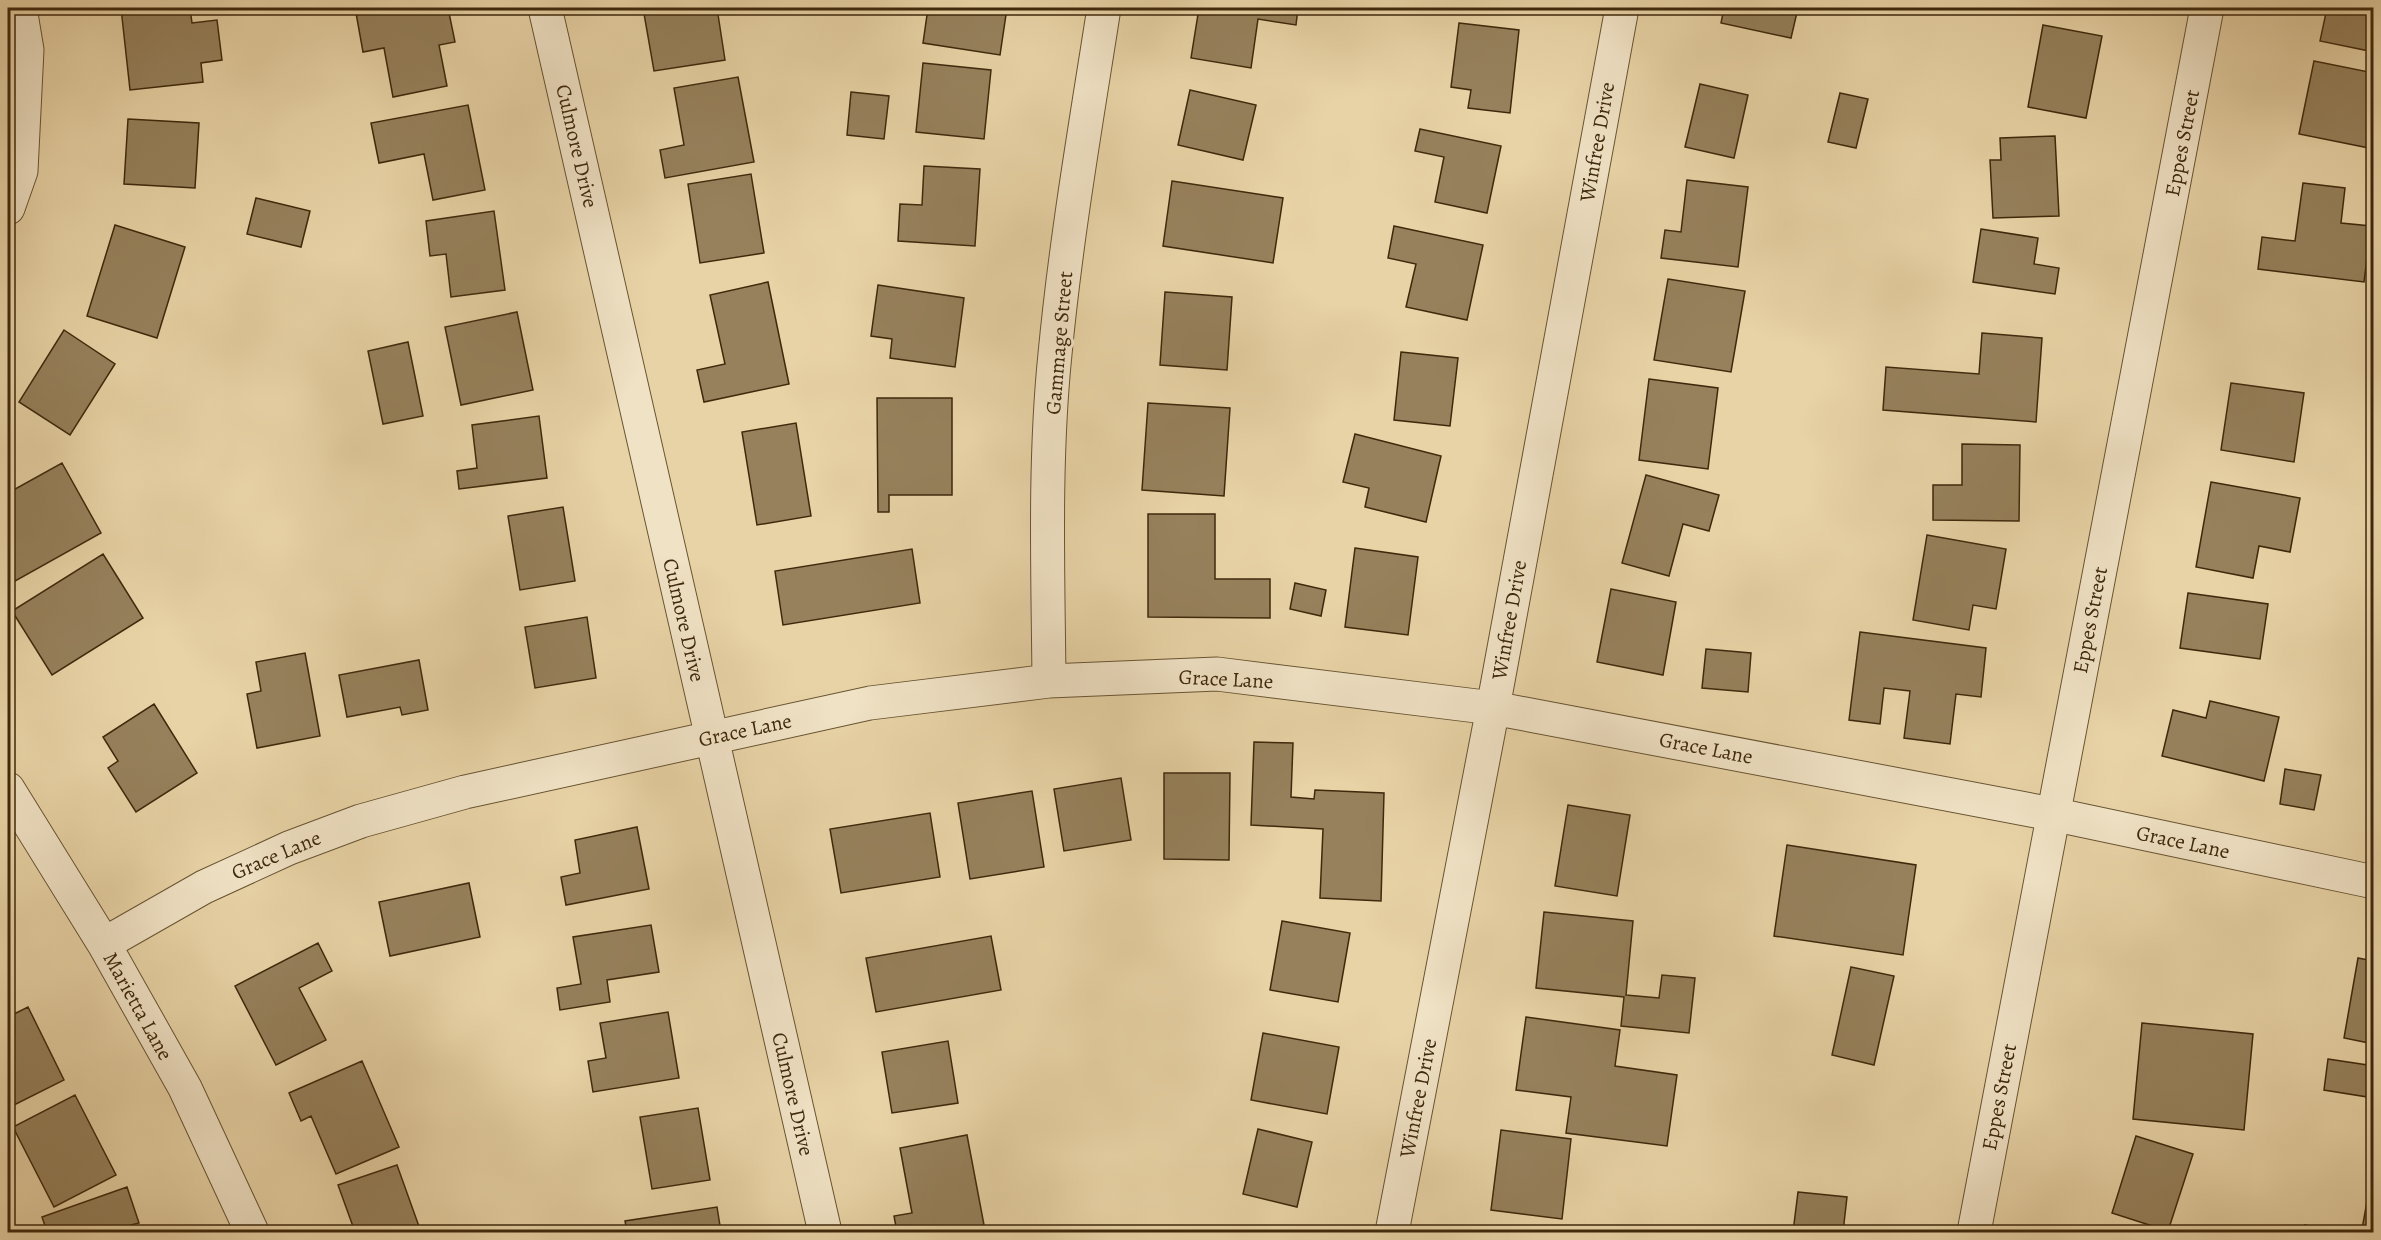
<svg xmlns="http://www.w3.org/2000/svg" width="2381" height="1240" font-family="Alegreya,serif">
  <rect width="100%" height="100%" fill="#e8d3a6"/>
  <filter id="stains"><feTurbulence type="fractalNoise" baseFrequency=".00333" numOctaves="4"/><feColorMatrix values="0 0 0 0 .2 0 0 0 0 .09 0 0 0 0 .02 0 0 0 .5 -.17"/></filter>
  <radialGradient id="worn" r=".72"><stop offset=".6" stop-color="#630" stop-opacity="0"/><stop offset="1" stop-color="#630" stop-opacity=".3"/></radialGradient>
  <path fill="#96815c" stroke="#3e290c" stroke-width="1.5" d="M 121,8 L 190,8 L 192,23 L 217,20 L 222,60 L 201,63 L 203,82 L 130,90 Z
    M 383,8 L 448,8 L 455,42 L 439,45 L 447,86 L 393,97 L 384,48 L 363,52 L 356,13 Z
    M 643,8 L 717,8 L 725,60 L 654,71 Z
    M 928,8 L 1007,8 L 1000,55 L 923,43 Z
    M 1199,8 L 1298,8 L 1296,25 L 1258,19 L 1251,68 L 1191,58 Z
    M 1724,8 L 1798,8 L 1791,38 L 1721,23 Z
    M 2327,8 L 2374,8 L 2374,52 L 2320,41 Z
    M 1459,23 L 1519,30 L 1510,113 L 1468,108 L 1471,90 L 1451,87 Z
    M 2043,25 L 2102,36 L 2086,118 L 2028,107 Z
    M 2314,61 L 2374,73 L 2374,149 L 2299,134 Z
    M 923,63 L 991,70 L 984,139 L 916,132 Z
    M 738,77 L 754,162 L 665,178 L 660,150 L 684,145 L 674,88 Z
    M 1700,84 L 1748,95 L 1734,158 L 1685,147 Z
    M 1190,90 L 1256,105 L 1243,160 L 1178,145 Z
    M 851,92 L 889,96 L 884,139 L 847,135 Z
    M 1840,93 L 1868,99 L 1856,148 L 1828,142 Z
    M 468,105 L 485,190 L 433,200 L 424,154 L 379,163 L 371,123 Z
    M 128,119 L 199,123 L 195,188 L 124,184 Z
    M 1420,129 L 1501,146 L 1487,213 L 1435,202 L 1444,157 L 1415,151 Z
    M 2055,136 L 2059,216 L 1993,218 L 1990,160 L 2001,160 L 2000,138 Z
    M 924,166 L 980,169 L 975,246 L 898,241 L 900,204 L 922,205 Z
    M 751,174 L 764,253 L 700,263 L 688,184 Z
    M 1687,180 L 1748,187 L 1738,267 L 1661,258 L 1665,230 L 1681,232 Z
    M 1172,181 L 1283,198 L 1273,263 L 1163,246 Z
    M 2303,183 L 2345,188 L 2341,223 L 2371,226 L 2364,282 L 2258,269 L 2262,237 L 2295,241 Z
    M 256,198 L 310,211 L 301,247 L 247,234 Z
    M 494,211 L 505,290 L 451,297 L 446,254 L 430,256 L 426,221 Z
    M 115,225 L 185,247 L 157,338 L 87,316 Z
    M 1394,226 L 1483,245 L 1467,320 L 1406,307 L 1416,264 L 1388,258 Z
    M 1981,229 L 2038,238 L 2034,264 L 2059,268 L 2055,294 L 1973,282 Z
    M 1668,279 L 1745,291 L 1731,372 L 1654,360 Z
    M 768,282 L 789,384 L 704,402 L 697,370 L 725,364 L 710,295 Z
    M 878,285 L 964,298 L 955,367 L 890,358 L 892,339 L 871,336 Z
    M 1165,292 L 1232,297 L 1227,370 L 1160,365 Z
    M 517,312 L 533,390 L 461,405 L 445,327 Z
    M 64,330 L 115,364 L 70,435 L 19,402 Z
    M 1982,333 L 2042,338 L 2036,422 L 1883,410 L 1886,367 L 1979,374 Z
    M 408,342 L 423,416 L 383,424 L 368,351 Z
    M 1401,352 L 1458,358 L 1450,426 L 1394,420 Z
    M 1649,379 L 1718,388 L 1708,469 L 1639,460 Z
    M 2231,383 L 2304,393 L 2294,462 L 2221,450 Z
    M 877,398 L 952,398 L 952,495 L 889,495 L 889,512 L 878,512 Z
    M 1148,403 L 1230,408 L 1224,496 L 1142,490 Z
    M 539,416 L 547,478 L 459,489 L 457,471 L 477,468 L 472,425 Z
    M 796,423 L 811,516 L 757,525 L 742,432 Z
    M 1355,434 L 1441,456 L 1426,522 L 1365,507 L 1369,488 L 1343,482 Z
    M 1962,444 L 2020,445 L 2019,521 L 1933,520 L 1933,485 L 1962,485 Z
    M 62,463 L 101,533 L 8,585 L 8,493 Z
    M 1646,475 L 1719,495 L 1709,531 L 1683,524 L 1669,576 L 1622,563 Z
    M 2211,482 L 2300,498 L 2290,552 L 2259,546 L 2253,578 L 2196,567 Z
    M 563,507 L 575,581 L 520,590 L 508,516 Z
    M 1148,514 L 1215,514 L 1215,579 L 1270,579 L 1270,618 L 1148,617 Z
    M 1927,535 L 2006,549 L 1996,609 L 1973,605 L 1969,630 L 1913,620 Z
    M 1355,548 L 1418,557 L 1408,635 L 1345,627 Z
    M 912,549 L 920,603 L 783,625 L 775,571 Z
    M 103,554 L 143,618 L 52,675 L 12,611 Z
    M 1295,583 L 1326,590 L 1321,616 L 1290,609 Z
    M 1611,589 L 1676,602 L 1663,675 L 1597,662 Z
    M 2188,593 L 2268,604 L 2260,659 L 2180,648 Z
    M 587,617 L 596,678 L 535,688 L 525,627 Z
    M 1860,632 L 1986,648 L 1981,697 L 1956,694 L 1950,744 L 1904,738 L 1910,691 L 1884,688 L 1880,724 L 1849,720 Z
    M 1706,649 L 1751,653 L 1748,692 L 1702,688 Z
    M 305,653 L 320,736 L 257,748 L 247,694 L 261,691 L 256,662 Z
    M 419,660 L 428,710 L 402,715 L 400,707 L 347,717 L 339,675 Z
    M 2210,701 L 2279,717 L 2264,781 L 2162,756 L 2173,710 L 2206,718 Z
    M 154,704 L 197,773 L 136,812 L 108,768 L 118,761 L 103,737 Z
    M 1254,742 L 1293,743 L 1291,797 L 1314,799 L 1315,790 L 1384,793 L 1381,901 L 1320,898 L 1323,829 L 1251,825 Z
    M 2285,769 L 2321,775 L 2314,810 L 2280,804 Z
    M 1164,773 L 1230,773 L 1229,860 L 1164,859 Z
    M 1121,778 L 1131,840 L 1064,851 L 1054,789 Z
    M 1032,791 L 1044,867 L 970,879 L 958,803 Z
    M 1568,805 L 1630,815 L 1617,896 L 1555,886 Z
    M 930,813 L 940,877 L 841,893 L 830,829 Z
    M 637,827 L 649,889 L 566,905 L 561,877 L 580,873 L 575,840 Z
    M 1787,845 L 1916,865 L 1903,955 L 1774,936 Z
    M 469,883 L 480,937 L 390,956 L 379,902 Z
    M 1544,912 L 1633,921 L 1626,995 L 1659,998 L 1662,975 L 1695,978 L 1689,1033 L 1621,1026 L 1624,997 L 1536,988 Z
    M 1282,921 L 1350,933 L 1338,1002 L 1270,990 Z
    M 651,925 L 659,972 L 607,980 L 610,1002 L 560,1010 L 557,988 L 581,984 L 573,937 Z
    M 991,936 L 1001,990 L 876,1012 L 866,958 Z
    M 318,943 L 332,971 L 299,988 L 326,1040 L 276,1065 L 235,986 Z
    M 2358,958 L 2374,961 L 2374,1044 L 2344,1038 Z
    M 1851,967 L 1894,976 L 1874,1065 L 1832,1055 Z
    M 8,973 L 14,986 L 8,989 Z
    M 28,1007 L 64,1080 L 8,1108 L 8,1017 Z
    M 668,1012 L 679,1078 L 593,1092 L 588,1061 L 606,1058 L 600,1023 Z
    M 1526,1017 L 1620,1030 L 1615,1066 L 1677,1075 L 1667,1146 L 1566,1133 L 1571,1097 L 1516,1090 Z
    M 2142,1023 L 2253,1034 L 2244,1130 L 2133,1119 Z
    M 1263,1033 L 1339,1047 L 1327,1114 L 1251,1100 Z
    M 948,1041 L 958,1103 L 892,1113 L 882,1052 Z
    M 2328,1059 L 2374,1066 L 2374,1098 L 2324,1090 Z
    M 362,1061 L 399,1147 L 336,1174 L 311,1116 L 301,1121 L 289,1093 Z
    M 75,1095 L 116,1175 L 54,1207 L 13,1127 Z
    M 698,1108 L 710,1180 L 652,1189 L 640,1117 Z
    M 1258,1129 L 1312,1142 L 1297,1207 L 1243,1194 Z
    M 1501,1130 L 1571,1139 L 1562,1219 L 1491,1210 Z
    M 967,1135 L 984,1225 L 944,1232 L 897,1232 L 894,1216 L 912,1213 L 900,1148 Z
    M 2136,1136 L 2193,1154 L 2168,1231 L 2112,1213 Z
    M 397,1165 L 421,1232 L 355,1232 L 338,1185 Z
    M 2372,1174 L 2374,1175 L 2374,1231 L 2362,1229 Z
    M 127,1187 L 139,1223 L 131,1225 L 134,1232 L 47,1232 L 42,1217 Z
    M 1798,1192 L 1847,1197 L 1843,1232 L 1793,1232 Z
    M 717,1207 L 721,1232 L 627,1232 L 625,1221 Z
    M 2305,1225 L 2336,1232 L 2304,1232 Z
    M 1225,1228 L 1247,1232 L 1224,1232 Z"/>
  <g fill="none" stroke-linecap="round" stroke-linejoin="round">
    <g stroke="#685432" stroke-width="35">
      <path id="minor" d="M 545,8 L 825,1232
        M 8,208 L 21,171 L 27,50 L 20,8
        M 1049,681 C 1048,572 1044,462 1055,354 C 1066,238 1086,123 1104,8
        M 8,789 L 104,944 L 185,1088 L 252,1232
        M 104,944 L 204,887 L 289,848 L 361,821 L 465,792 L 870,703 L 1049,681 L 1217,674 L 1493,708 L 2052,814 L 2374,882
        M 1392,1232 L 1493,708 L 1622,8
        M 1974,1232 L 2207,8"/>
    </g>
    <use href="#minor" stroke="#f0e2c5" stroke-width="33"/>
  </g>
  <g text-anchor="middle" stroke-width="6" stroke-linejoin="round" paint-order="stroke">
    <g font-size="21" fill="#3e290c" stroke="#f0e2c5">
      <text transform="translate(1597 142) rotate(-80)" y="7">Winfree Drive</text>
      <text transform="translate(2182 143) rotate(-79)" y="7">Eppes Street</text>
      <text transform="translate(577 146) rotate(77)" y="7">Culmore Drive</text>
      <text transform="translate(1059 343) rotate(-85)" y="7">Gammage Street</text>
      <text transform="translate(684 620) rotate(77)" y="7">Culmore Drive</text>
      <text transform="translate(1509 620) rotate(-80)" y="7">Winfree Drive</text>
      <text transform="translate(2090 620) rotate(-79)" y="7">Eppes Street</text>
      <text transform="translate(1226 679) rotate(3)" y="7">Grace Lane</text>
      <text transform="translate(745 730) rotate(-12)" y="7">Grace Lane</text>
      <text transform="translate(1706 748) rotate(11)" y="7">Grace Lane</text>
      <text transform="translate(2183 842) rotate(12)" y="7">Grace Lane</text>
      <text transform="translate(276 855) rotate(-23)" y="7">Grace Lane</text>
      <text transform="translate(138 1006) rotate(61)" y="7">Marietta Lane</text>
      <text transform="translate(793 1094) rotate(77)" y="7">Culmore Drive</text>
      <text transform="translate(1999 1097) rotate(-79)" y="7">Eppes Street</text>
      <text transform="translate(1418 1098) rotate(-79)" y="7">Winfree Drive</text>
    </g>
  </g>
  <rect width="2381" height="1240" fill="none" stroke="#e8d3a6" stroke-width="30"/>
  <rect x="9" y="9" width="2363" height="1222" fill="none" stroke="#3e290c" stroke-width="3"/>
  <rect x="15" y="15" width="2351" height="1210" fill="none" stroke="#3e290c" stroke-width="1.5"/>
  <rect width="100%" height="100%" filter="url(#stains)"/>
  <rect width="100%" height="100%" fill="url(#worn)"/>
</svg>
